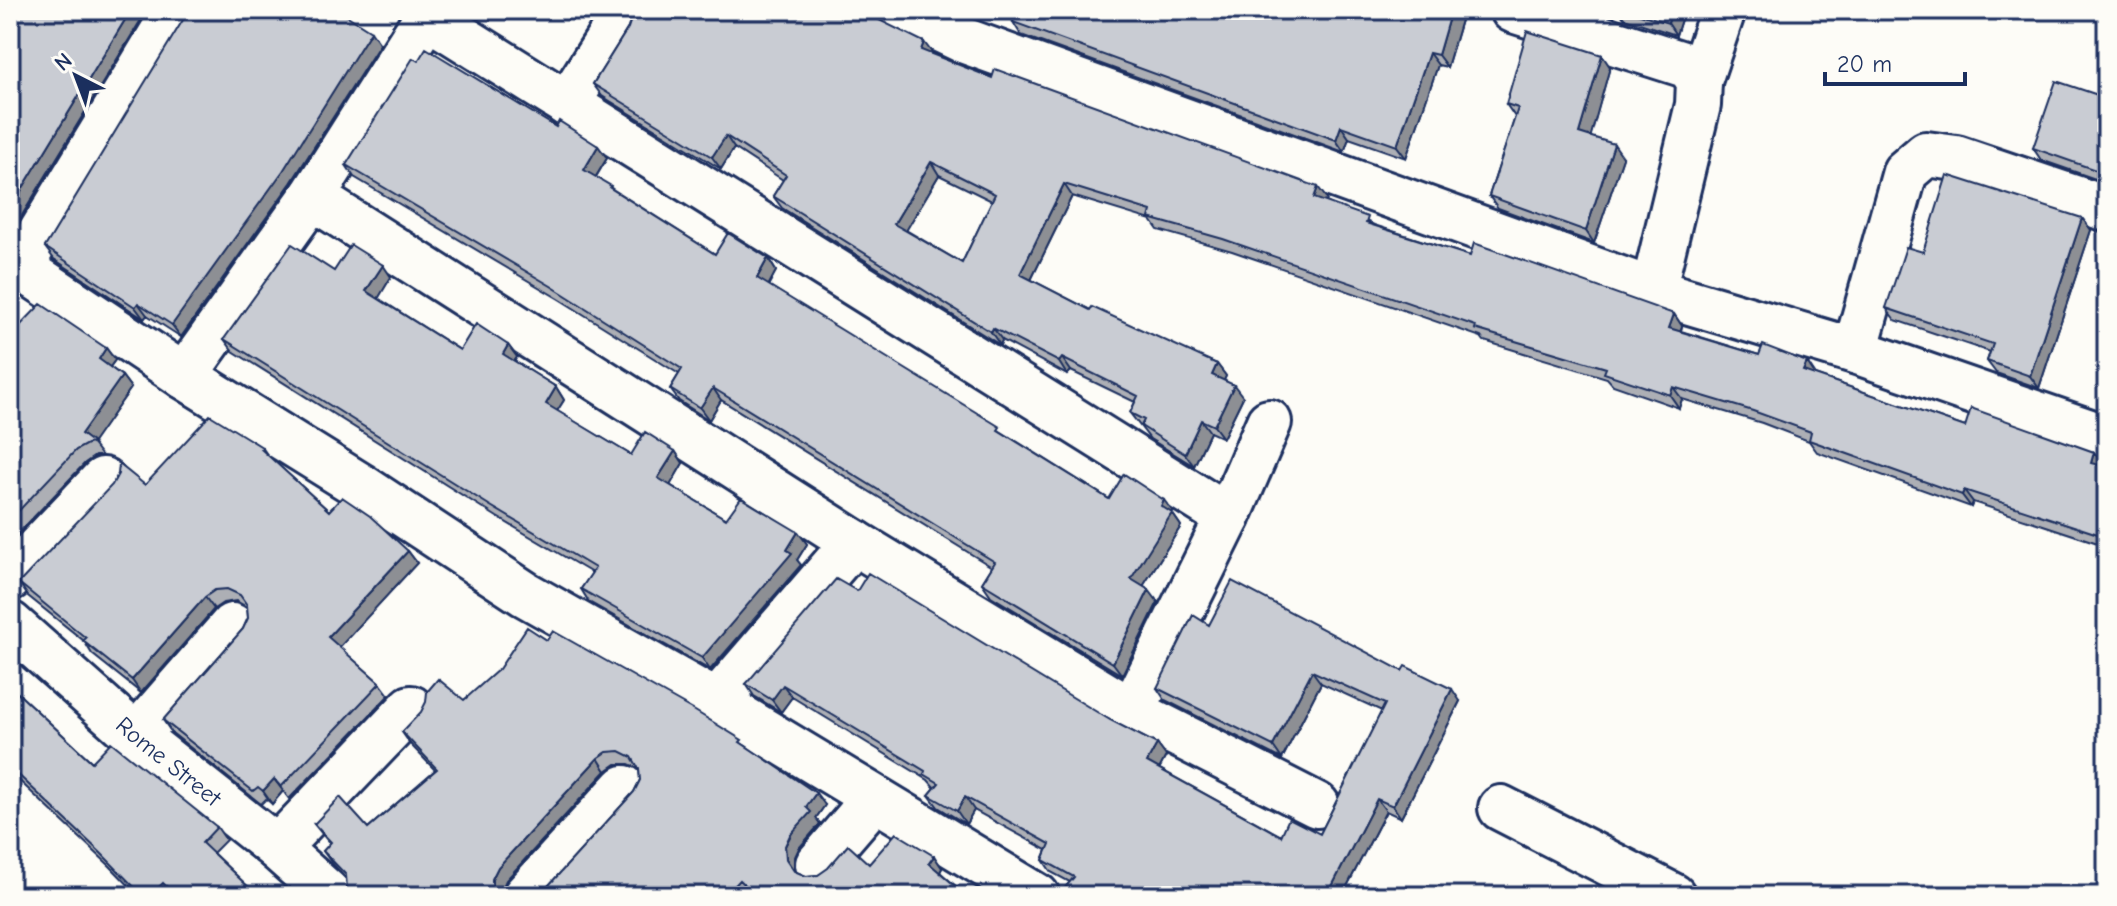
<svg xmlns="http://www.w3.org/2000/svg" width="2117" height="906" font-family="'Comic Neue',sans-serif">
  <rect width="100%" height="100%" fill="#fdfcf7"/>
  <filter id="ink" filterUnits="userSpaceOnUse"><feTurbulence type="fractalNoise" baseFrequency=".0125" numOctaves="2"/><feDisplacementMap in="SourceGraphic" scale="16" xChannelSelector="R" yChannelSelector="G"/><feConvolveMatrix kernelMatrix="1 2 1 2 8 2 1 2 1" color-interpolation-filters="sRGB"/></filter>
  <g filter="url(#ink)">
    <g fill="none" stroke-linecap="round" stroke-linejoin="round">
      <g stroke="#1b2f5e" stroke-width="50">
        <g id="minor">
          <path d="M 423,10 L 427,16 L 1228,517"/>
          <path d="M 899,10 L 960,39 L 1653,291 L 1855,351 L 2107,438"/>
          <path d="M 1513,10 L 1689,66 L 1699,81 L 1698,105 L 1653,291"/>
          <path d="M 1699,81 L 1723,10"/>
          <path d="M 567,104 L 616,27"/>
          <path d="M 312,197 L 854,542 L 1132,711 L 1317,805"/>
          <path d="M 10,260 L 184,376 L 359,485 L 525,594 L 716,702 L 1037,896"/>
          <path d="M 20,267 L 176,10"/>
          <path d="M 1855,351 L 1905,172 L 1926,154 L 1956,158 L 2107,209"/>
          <path d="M 184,376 L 312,197 L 427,16"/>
          <path d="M 10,578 L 103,480"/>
          <path id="s1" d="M 10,624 L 136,736 L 277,848 L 331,896"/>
          <path d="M 716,702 L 854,542"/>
          <path d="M 1132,711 L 1228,517 L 1269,422"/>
          <path d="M 136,736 L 232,626"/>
          <path d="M 1501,808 L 1673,896"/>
          <path d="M 277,848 L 411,708"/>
          <path d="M 818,864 L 874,799"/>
          <path d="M 525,896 L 624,788"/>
        </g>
      </g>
      <use href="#minor" stroke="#fdfcf7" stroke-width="44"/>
    </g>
    <path fill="#adafb5" stroke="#1b2f5e" stroke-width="2" fill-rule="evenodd" d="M 1464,10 L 1447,67 L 1438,65 L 1406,158 L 1349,138 L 1344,152 L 1021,35 L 1013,22 Z
      M 1618,10 L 1684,10 L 1676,35 L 1624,18 Z
      M 874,13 L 876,17 L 933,54 L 992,78 L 1327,199 L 1326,202 L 1374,225 L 1470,256 L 1674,314 L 1682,326 L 1681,331 L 1759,355 L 1807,362 L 1815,375 L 1965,427 L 2094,452 L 2103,464 L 2102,466 L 2107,467 L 2107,546 L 1973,502 L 1971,507 L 1817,452 L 1809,441 L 1762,423 L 1682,399 L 1679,408 L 1613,385 L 1607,378 L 1484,341 L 1481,337 L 1232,251 L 1158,230 L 1151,220 L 1072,196 L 1031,280 L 1090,310 L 1217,364 L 1226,376 L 1224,380 L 1243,397 L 1223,438 L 1210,432 L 1194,466 L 1150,439 L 1130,413 L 1135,402 L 1071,371 L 1067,375 L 1002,340 L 1000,345 L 782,208 L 773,196 L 783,180 L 734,148 L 721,169 L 602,96 L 593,84 L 628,28 L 632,16 ZM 939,175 L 992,201 L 962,263 L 906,230 Z
      M 290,14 L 380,44 L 291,183 L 181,337 L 147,315 L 144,319 L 54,259 L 45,247 Z
      M 1610,67 L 1590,137 L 1623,157 L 1594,243 L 1498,208 L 1489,196 L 1515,117 L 1506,104 Z
      M 2107,98 L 2107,183 L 2041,160 L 2033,148 Z
      M 556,127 L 598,146 L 607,158 L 596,177 L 614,190 L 715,254 L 768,258 L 776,271 L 768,285 L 1005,434 L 1109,499 L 1173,512 L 1172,513 L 1181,526 L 1143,586 L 1158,602 L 1122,675 L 991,596 L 982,583 L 992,567 L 721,400 L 709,420 L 679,401 L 670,389 L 679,374 L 559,299 L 354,177 L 346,165 Z
      M 2082,218 L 2091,230 L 2039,388 L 1996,373 L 1987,361 L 1990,352 L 1895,320 L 1886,308 L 1923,252 Z
      M 334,271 L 391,277 L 378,298 L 460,350 L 508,345 L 517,357 L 514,361 L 556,387 L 564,400 L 557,411 L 631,455 L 675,451 L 683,463 L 670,485 L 726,519 L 798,532 L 807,544 L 797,560 L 801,565 L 710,670 L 589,602 L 581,589 L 592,573 L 497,517 L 233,351 L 224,339 Z
      M 10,336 L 106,348 L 115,360 L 110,367 L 122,376 L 131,388 L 92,443 L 102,456 L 95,456 L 85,463 L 10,542 Z
      M 262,447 L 268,456 L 329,511 L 408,551 L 417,563 L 339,647 L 380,683 L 389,695 L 289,799 L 283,791 L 272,804 L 266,799 L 261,804 L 172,733 L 163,720 L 243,629 L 248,618 L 247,607 L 236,601 L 223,603 L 214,609 L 141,693 L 92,654 L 84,641 L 28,596 L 19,583 L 145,485 Z
      M 857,591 L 1157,744 L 1166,756 L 1159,769 L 1281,836 L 1320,834 L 1382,711 L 1321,683 L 1282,759 L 1165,700 L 1157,688 L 1209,625 L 1460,701 L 1401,818 L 1386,811 L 1342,896 L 1058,896 L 1070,882 L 1051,872 L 1043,860 L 1047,850 L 974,810 L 966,824 L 938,807 L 929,795 L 935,788 L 928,780 L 792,697 L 781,712 L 754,696 L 746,684 Z
      M 547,640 L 746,746 L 825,805 L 816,818 L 820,824 L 799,848 L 794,859 L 794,871 L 806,876 L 818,875 L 869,864 L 934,856 L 942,868 L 940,872 L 967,896 L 752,896 L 748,893 L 745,896 L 539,896 L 634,792 L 640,780 L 639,769 L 629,764 L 616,764 L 606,771 L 506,880 L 501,891 L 347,888 L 346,879 L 332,863 L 323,851 L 330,844 L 314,824 L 368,828 L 435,770 L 411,745 L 402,732 L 464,700 Z
      M 10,686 L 92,762 L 217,827 L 226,840 L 213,853 L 258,896 L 139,896 L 110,866 L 10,772 Z"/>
    <path fill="#8d8f94" stroke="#1b2f5e" stroke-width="2" d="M 131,10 L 147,10 L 10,235 L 10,209 Z
      M 1451,10 L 1464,10 L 1447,67 L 1438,55 Z
      M 1672,10 L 1684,10 L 1676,35 L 1668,23 Z
      M 371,31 L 380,44 L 291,183 L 181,337 L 172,325 Z
      M 924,42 L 933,54 L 930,62 L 921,50 Z
      M 1429,53 L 1438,65 L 1406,158 L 1397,146 Z
      M 1602,55 L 1610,67 L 1588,146 L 1579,133 Z
      M 1341,126 L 1349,138 L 1344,152 L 1336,140 Z
      M 726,136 L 734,148 L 721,169 L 712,157 Z
      M 1614,144 L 1623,157 L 1594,243 L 1586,231 Z
      M 598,146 L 607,158 L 592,183 L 584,170 Z
      M 931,162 L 939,175 L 903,236 L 894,224 Z
      M 1064,184 L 1072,196 L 1028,286 L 1020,274 Z
      M 1318,187 L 1327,199 L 1323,210 L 1314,198 Z
      M 2082,218 L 2091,230 L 2039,388 L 2030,376 Z
      M 768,258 L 776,271 L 766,290 L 757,278 Z
      M 383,265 L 391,277 L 375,304 L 366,291 Z
      M 138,303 L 147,315 L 144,319 L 135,307 Z
      M 1674,314 L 1682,326 L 1678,340 L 1669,328 Z
      M 993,328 L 1002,340 L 1000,345 L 991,332 Z
      M 508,345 L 517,357 L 511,366 L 503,354 Z
      M 106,348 L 115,360 L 107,371 L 99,359 Z
      M 1062,358 L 1071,371 L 1067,375 L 1059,362 Z
      M 1807,362 L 1815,374 L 1812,383 L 1803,371 Z
      M 1217,364 L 1226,376 L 1221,387 L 1212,375 Z
      M 122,376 L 131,388 L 92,444 L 81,434 Z
      M 1234,385 L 1243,397 L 1223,438 L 1214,426 Z
      M 556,387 L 564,400 L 554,416 L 546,404 Z
      M 1673,387 L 1682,399 L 1679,408 L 1670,395 Z
      M 713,388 L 721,400 L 709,420 L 700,408 Z
      M 1201,420 L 1210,432 L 1194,466 L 1185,454 Z
      M 675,451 L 683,463 L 667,491 L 658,478 Z
      M 2094,452 L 2103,464 L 2099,475 L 2091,463 Z
      M 1964,490 L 1973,502 L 1971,507 L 1962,495 Z
      M 1164,500 L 1173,512 L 1171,515 L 1172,513 L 1181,526 L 1140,591 L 1131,579 Z
      M 798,532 L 807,544 L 797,560 L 801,565 L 710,670 L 702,658 L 787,550 Z
      M 408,551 L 417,563 L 337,650 L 328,637 Z
      M 1149,590 L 1158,602 L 1122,675 L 1113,663 Z
      M 205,597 L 214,609 L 141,693 L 132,680 Z
      M 1312,671 L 1321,683 L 1282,759 L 1273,746 Z
      M 783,685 L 792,697 L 781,712 L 772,700 Z
      M 1452,689 L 1460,701 L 1401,818 L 1393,806 Z
      M 1157,744 L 1166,756 L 1156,775 L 1147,762 Z
      M 598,758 L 606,771 L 506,880 L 501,891 L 501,896 L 496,896 L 492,890 L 492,879 L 498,867 Z
      M 274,779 L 283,791 L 272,804 L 263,791 Z
      M 816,793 L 825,805 L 816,818 L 820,824 L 799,848 L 794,859 L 794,871 L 786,859 L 785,846 L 806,807 Z
      M 965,797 L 974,810 L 966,824 L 957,811 Z
      M 1377,799 L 1386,811 L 1342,896 L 1327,896 Z
      M 934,856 L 942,868 L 938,876 L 929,863 Z"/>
    <path fill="#c9ccd3" stroke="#1b2f5e" stroke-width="2" fill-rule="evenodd" d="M 10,10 L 131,10 L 10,209 Z
      M 189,10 L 284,10 L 290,14 L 293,10 L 338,10 L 371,31 L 283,171 L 172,325 L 138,303 L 135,307 L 45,247 Z
      M 631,10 L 869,10 L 870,12 L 879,20 L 924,42 L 921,50 L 992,78 L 995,69 L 1318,187 L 1314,198 L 1368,217 L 1366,223 L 1470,256 L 1474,243 L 1674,314 L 1669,328 L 1759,355 L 1763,345 L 1807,362 L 1803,371 L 1965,427 L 1971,408 L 2094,452 L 2091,463 L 2107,467 L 2107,537 L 1964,490 L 1962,495 L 1809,440 L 1811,432 L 1753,411 L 1673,387 L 1670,395 L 1604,373 L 1606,368 L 1475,329 L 1476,326 L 1223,239 L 1149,218 L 1151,211 L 1064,184 L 1020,274 L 1090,310 L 1092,307 L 1217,364 L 1212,375 L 1234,385 L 1214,426 L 1201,420 L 1185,454 L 1141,426 L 1144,420 L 1130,413 L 1138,396 L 1062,358 L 1059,362 L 993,328 L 991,332 L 773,196 L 786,175 L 726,136 L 712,157 L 593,84 L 628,28 L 632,16 ZM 931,162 L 995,194 L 962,263 L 894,224 Z
      M 1017,10 L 1451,10 L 1438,55 L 1429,53 L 1397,146 L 1341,126 L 1336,140 L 1013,22 Z
      M 1628,10 L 1672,10 L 1668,23 Z
      M 1527,31 L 1602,55 L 1579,133 L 1614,144 L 1586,231 L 1489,196 L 1518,108 L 1506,104 Z
      M 426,48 L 556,127 L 559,121 L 598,146 L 584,170 L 611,186 L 610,188 L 715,254 L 728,233 L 768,258 L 757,278 L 1000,427 L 998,430 L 1109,499 L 1124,474 L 1164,500 L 1161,506 L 1172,513 L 1131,579 L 1149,590 L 1113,663 L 982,583 L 995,562 L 713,388 L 700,408 L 670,389 L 682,369 L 551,286 L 346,165 L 413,58 L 418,61 Z
      M 2056,81 L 2107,98 L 2107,174 L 2033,148 Z
      M 1947,175 L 2082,218 L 2030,376 L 1987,361 L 1993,344 L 1886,308 L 1906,247 L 1923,252 Z
      M 292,244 L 334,271 L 351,245 L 383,265 L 366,291 L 460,350 L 476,324 L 508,345 L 503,354 L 556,387 L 546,404 L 631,455 L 645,432 L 675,451 L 658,478 L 726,519 L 741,498 L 798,532 L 787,550 L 792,553 L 702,658 L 581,589 L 595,568 L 489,505 L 224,339 Z
      M 41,304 L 106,348 L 99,359 L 122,376 L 81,434 L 93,443 L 87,444 L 76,450 L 10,520 L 10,336 Z
      M 210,415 L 262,447 L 261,449 L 329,511 L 342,497 L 370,516 L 408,551 L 328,637 L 380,683 L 281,787 L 274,779 L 263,791 L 258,787 L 253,791 L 163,720 L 243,629 L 248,618 L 247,605 L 240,595 L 227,589 L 215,590 L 205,597 L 132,680 L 83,641 L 86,638 L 19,583 L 112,485 L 118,474 L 119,464 L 145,485 Z
      M 868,573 L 1110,720 L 1157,744 L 1147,762 L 1281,836 L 1289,818 L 1320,834 L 1385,704 L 1312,671 L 1273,746 L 1157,688 L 1193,615 L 1209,625 L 1232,581 L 1402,671 L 1405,666 L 1452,689 L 1393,806 L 1377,799 L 1327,896 L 1058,896 L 1074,877 L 1043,860 L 1050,844 L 965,797 L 957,811 L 929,795 L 939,783 L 924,774 L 925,771 L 783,685 L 772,700 L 746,684 L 836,579 L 857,591 Z
      M 527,627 L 547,640 L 553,631 L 695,711 L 742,740 L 740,742 L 816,793 L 806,807 L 811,812 L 790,835 L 785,846 L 786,859 L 794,871 L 806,876 L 818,875 L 828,868 L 848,845 L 869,864 L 896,833 L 934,856 L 929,863 L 967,896 L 757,896 L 740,880 L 725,896 L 539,896 L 634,792 L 640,780 L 639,769 L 632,757 L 620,751 L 607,752 L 598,758 L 498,867 L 492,879 L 492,890 L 496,896 L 343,896 L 347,888 L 346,875 L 323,851 L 331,842 L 314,824 L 340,797 L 368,828 L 437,769 L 402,732 L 421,712 L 426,702 L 427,692 L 438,679 L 464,700 L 499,669 Z
      M 10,686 L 92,762 L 111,742 L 217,827 L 202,843 L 258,896 L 176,896 L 163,883 L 150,896 L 143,896 L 101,853 L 10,767 Z
      M 289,887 L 301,896 L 281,896 Z"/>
  </g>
  <g text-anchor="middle" stroke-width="7" stroke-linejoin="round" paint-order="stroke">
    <g font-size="24" fill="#1b2f5e" stroke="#fdfcf7">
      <text dy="8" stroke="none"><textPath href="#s1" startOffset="210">Rome Street</textPath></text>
    </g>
  </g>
  <rect width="2117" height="906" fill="none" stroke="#fdfcf7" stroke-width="40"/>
  <rect x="20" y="20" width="2077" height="866" fill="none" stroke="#1b2f5e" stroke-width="3" filter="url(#ink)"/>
  <g transform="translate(76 76) rotate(318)" stroke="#fdfcf7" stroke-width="6" paint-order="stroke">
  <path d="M0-6L14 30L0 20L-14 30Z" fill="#1b2f5e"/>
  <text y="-12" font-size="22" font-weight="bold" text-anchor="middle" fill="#1b2f5e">N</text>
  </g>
  <path d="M1825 72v12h140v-12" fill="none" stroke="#1b2f5e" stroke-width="4"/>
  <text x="1837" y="72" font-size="24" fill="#1b2f5e" stroke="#fdfcf7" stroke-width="6" paint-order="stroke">20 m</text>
</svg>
